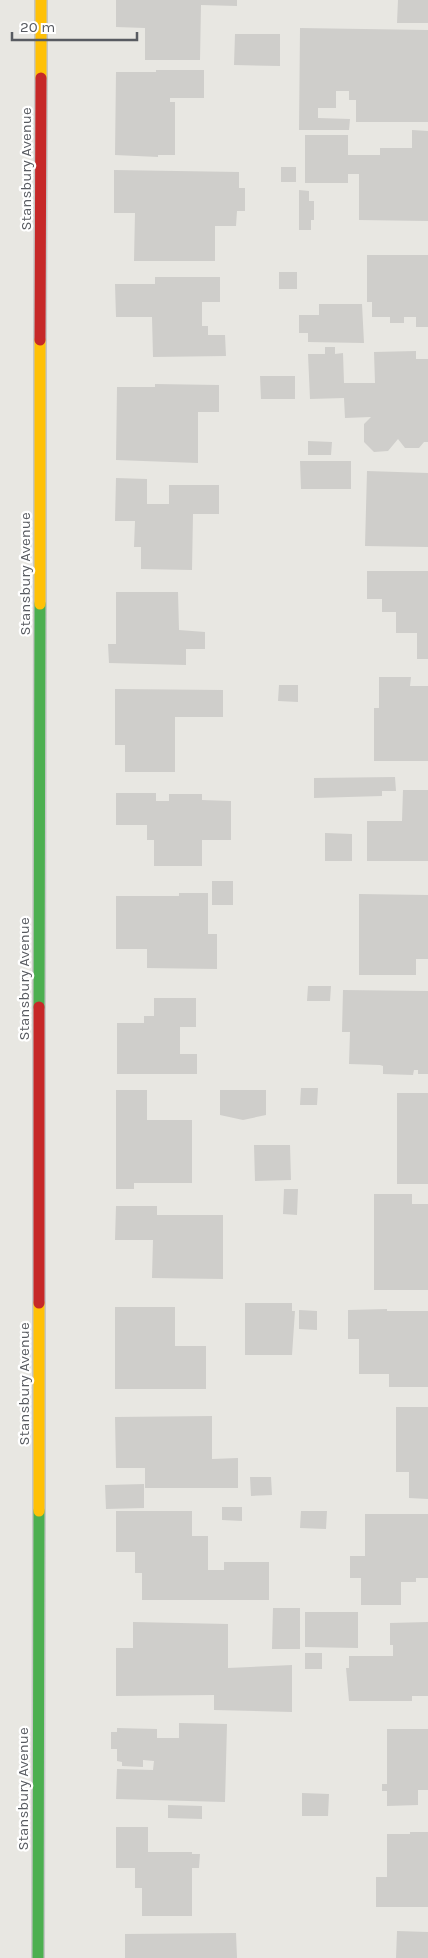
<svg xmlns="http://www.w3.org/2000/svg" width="428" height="1958" font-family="Karla,sans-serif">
  <rect width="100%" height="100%" fill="#e8e7e2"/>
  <path fill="#cfcecb" d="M 116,0 L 237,0 L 237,6 L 201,5 L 200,60 L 145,60 L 145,28 L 116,27 Z
    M 398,0 L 428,0 L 428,23 L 397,23 Z
    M 300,28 L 428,30 L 428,122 L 356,122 L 356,100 L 349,100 L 349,91 L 336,91 L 336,108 L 318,108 L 318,118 L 350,119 L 349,130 L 299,130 Z
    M 235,34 L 280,34 L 280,66 L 234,65 Z
    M 156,70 L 204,70 L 204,98 L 170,98 L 170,102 L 175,102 L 175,155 L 158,155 L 158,157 L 115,155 L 116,72 L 156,72 Z
    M 412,130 L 428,131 L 428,221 L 359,220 L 359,174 L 348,174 L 348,183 L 305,183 L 305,135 L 348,135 L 348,155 L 380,155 L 380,148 L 412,148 Z
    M 281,167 L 296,167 L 296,182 L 281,182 Z
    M 114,170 L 239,172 L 239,188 L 245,188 L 245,211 L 237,211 L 236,226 L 215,226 L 215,261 L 134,261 L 135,213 L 114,213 Z
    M 299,190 L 309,191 L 309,201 L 314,201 L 314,220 L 311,220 L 311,230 L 299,230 Z
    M 367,255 L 428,255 L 428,327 L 416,327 L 416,317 L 404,317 L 404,323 L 390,323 L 390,317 L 372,317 L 372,302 L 367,302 Z
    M 279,272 L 297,272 L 297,289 L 279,289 Z
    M 155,277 L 220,277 L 220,302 L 202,302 L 202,326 L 208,326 L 208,335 L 225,335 L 226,356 L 153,357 L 152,317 L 116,317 L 115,284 L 155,284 Z
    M 319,304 L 362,304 L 364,343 L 308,342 L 308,333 L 299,333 L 299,315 L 319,315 Z
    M 325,347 L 335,347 L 335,354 L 343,353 L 344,383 L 375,383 L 374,352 L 416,351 L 416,359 L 428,359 L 428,442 L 424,442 L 419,448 L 405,448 L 398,439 L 388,451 L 374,452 L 364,442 L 364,424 L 371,417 L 345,418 L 344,398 L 310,399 L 308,354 L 325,354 Z
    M 260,376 L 295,376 L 295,399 L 261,399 Z
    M 155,384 L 219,385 L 219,412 L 198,412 L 198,463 L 116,460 L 117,387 L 155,387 Z
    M 308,441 L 332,442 L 331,455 L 308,455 Z
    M 300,461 L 351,461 L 351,489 L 301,489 Z
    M 367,471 L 428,473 L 428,547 L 365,546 Z
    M 116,478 L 147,479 L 147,504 L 169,504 L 169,485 L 219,485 L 219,514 L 193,514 L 192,570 L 141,569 L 141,547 L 134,547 L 135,521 L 115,521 Z
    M 367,571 L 428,571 L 428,659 L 417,659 L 417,633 L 396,633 L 396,612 L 382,612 L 382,599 L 367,599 Z
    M 116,592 L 178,592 L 179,630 L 205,632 L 205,649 L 186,649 L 186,665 L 109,663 L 108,644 L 116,644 Z
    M 379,677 L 411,677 L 410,686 L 428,686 L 428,761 L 374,761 L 374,708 L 379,708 Z
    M 279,685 L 298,685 L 298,702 L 278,701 Z
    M 115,689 L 223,690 L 223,717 L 175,717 L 175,772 L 125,772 L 125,745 L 115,745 Z
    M 395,777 L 396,791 L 382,791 L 382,796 L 314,798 L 314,778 Z
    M 403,790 L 428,790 L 428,861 L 367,861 L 367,821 L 402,821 Z
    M 116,793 L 156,793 L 156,801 L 169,801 L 169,794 L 202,794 L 202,800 L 231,801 L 231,840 L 202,840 L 202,866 L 154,866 L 154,840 L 147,840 L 147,825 L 116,825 Z
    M 325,833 L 352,834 L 352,861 L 325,861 Z
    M 212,881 L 233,881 L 233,905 L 212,905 Z
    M 179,893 L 208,893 L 208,934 L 217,934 L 217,969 L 147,968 L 147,949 L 116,949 L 116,896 L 179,896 Z
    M 359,894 L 428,895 L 428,959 L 416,959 L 416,975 L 359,975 Z
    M 308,986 L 331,986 L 330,1001 L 307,1001 Z
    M 343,990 L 428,991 L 428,1074 L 418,1074 L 418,1070 L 414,1070 L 413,1075 L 383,1074 L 383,1066 L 380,1065 L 349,1064 L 350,1032 L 342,1032 Z
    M 154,998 L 196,998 L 196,1027 L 180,1027 L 180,1054 L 197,1054 L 197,1074 L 117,1074 L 117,1023 L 144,1023 L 144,1016 L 154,1016 Z
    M 301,1088 L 318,1088 L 317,1105 L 300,1105 Z
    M 116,1090 L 147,1090 L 147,1120 L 192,1120 L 192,1183 L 134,1183 L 134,1189 L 116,1189 Z
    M 220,1090 L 266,1090 L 266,1115 L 243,1120 L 220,1115 Z
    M 397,1093 L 428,1093 L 428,1184 L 397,1184 Z
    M 254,1145 L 290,1145 L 291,1180 L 255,1181 Z
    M 284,1189 L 298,1189 L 297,1215 L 283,1214 Z
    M 374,1194 L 412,1194 L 412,1204 L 428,1204 L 428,1290 L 374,1290 Z
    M 116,1206 L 157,1206 L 157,1215 L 223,1215 L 223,1279 L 152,1278 L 153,1240 L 115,1240 Z
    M 245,1303 L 292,1303 L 292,1311 L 295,1311 L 292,1355 L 245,1355 Z
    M 115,1307 L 175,1307 L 175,1346 L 206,1346 L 206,1389 L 115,1389 Z
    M 387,1309 L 387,1311 L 428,1311 L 428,1387 L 389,1387 L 389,1374 L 359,1374 L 359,1339 L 348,1339 L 348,1310 Z
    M 299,1310 L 317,1311 L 317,1330 L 299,1329 Z
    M 396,1407 L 428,1407 L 428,1499 L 409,1498 L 409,1472 L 396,1472 Z
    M 212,1416 L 212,1459 L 238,1458 L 238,1488 L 145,1488 L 145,1468 L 116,1468 L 115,1417 Z
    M 250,1477 L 271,1477 L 272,1495 L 251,1496 Z
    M 144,1484 L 144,1508 L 106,1509 L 105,1485 Z
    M 222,1507 L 242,1507 L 242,1521 L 222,1520 Z
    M 116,1511 L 192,1511 L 192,1536 L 208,1536 L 208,1570 L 224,1570 L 224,1562 L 269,1562 L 269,1600 L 142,1600 L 142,1573 L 135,1573 L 135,1552 L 116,1552 Z
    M 301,1511 L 327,1511 L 326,1529 L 300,1528 Z
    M 365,1514 L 428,1514 L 428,1578 L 416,1578 L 416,1582 L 401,1582 L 401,1605 L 361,1605 L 361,1578 L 350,1578 L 350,1556 L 365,1556 Z
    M 273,1608 L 300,1608 L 300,1649 L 272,1649 Z
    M 305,1612 L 358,1612 L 358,1648 L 305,1647 Z
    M 133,1622 L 228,1624 L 228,1668 L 292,1665 L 292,1712 L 214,1710 L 214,1695 L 116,1696 L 116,1648 L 133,1648 Z
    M 428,1622 L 428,1696 L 412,1696 L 412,1701 L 349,1701 L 346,1668 L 349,1668 L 349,1656 L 393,1656 L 393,1645 L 390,1645 L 390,1623 Z
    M 305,1653 L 322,1653 L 322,1669 L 305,1669 Z
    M 179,1723 L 227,1724 L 225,1802 L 116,1799 L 117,1769 L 153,1770 L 154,1761 L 143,1760 L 143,1767 L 122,1766 L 122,1762 L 117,1761 L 117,1749 L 111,1749 L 111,1732 L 117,1732 L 117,1728 L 157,1729 L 157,1738 L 179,1738 Z
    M 387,1729 L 428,1729 L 428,1790 L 418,1790 L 418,1805 L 387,1806 L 387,1791 L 382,1791 L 382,1784 L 387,1784 Z
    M 302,1793 L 329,1794 L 328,1816 L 302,1816 Z
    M 168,1805 L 202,1806 L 202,1819 L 168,1818 Z
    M 116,1827 L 148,1827 L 148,1852 L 192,1852 L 192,1854 L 200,1854 L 199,1868 L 192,1868 L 192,1916 L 142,1916 L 142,1888 L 135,1888 L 135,1868 L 116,1868 Z
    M 410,1832 L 428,1832 L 428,1907 L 376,1907 L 376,1877 L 387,1877 L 387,1834 L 410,1834 Z
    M 397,1931 L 428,1932 L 428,1958 L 396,1958 Z
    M 236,1933 L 237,1958 L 125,1958 L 125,1934 Z"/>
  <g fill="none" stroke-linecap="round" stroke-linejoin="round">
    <g stroke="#c5c6c5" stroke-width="14">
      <path id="fast" d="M 39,1007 L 40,604
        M 38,1958 L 39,1511"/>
    </g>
    <g stroke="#c5c6c5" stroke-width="14">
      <path id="slow" d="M 41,78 L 41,0
        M 40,604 L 40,340
        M 39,1511 L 39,1303"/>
    </g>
    <g stroke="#c5c6c5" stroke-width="14">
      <path id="jam" d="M 40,340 L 41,78
        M 39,1303 L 39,1007"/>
    </g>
    <use href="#fast" stroke="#4caf50" stroke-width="11"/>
    <use href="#slow" stroke="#ffc107" stroke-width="11"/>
    <use href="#jam" stroke="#c62828" stroke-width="11"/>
  </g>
  <g text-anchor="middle" stroke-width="4.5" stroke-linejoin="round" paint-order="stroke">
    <g font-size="15" fill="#585b61" stroke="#fff">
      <text transform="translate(26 169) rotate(-90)" y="5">Stansbury Avenue</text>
      <text transform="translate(25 574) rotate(-90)" y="5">Stansbury Avenue</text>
      <text transform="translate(24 979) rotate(-90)" y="5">Stansbury Avenue</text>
      <text transform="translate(24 1384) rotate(-90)" y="5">Stansbury Avenue</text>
      <text transform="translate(23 1789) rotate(-90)" y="5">Stansbury Avenue</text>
    </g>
  </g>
  <path d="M12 32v8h125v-8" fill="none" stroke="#585b61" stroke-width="2.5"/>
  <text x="20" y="32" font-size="15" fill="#585b61" stroke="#ffffff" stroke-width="4" paint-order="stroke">20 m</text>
</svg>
